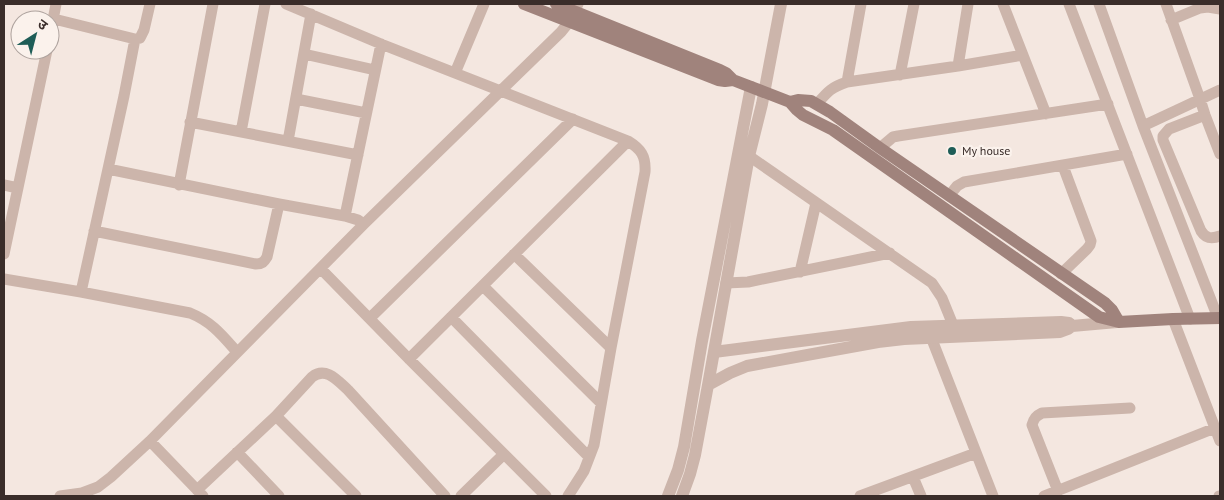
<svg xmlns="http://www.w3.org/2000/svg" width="1224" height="500" font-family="'PT Sans','Noto Sans Devanagari',sans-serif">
  <rect width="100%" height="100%" fill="#f4e7e0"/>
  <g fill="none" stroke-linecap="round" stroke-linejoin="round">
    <path stroke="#ccb5ab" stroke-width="11" d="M 286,4 L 381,44 L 628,141 C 641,149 646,156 645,172 L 611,348 L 594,445 L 584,471 L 568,496
      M 1003,4 L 1046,114
      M 1069,4 L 1190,319
      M 1099,4 L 1143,126 L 1218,318
      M 1166,4 L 1200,99 L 1205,115 L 1220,154
      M 54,19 L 135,39 L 140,38 L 144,30 L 150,4
      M 1171,20 L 1200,8 L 1208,7 L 1220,9
      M 50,36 L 56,4
      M 304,54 L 375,70
      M 958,66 L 968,4
      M 455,73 L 484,4
      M 900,75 L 914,4
      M 847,82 L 861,4
      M 296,99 L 366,113
      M 817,104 C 828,91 832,87 847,82 L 958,66 L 1023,55
      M 1205,115 L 1169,129 L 1163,136 L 1163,140 L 1201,231 C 1206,239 1212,239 1220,236
      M 190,122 L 358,155
      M 1143,126 L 1220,90
      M 241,132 L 265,4
      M 288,141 L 311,14
      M 880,148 L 893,137 L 898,136 L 1108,104
      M 749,156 L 932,283 L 942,298 L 953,325
      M 108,169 L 279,204 L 345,216 L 358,220 L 364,224
      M 4,185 L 18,188
      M 179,185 L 213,4
      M 949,196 L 957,186 L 964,182 L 1127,154
      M 345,216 L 381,44
      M 94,231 L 256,264 C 262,264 264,262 267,257 L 279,204
      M 4,254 L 47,50
      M 514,254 L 611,348
      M 321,269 L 409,359 L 546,496
      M 800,272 L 816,203
      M 1061,274 L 1087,249 L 1090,245 L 1091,241 L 1063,166
      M 4,279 L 81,292 L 190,313 C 212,322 222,335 237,352
      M 726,283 L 748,282 L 890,253
      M 483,286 L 601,403
      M 81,292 L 124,96 L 135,39
      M 451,317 L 589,457
      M 370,318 L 573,119
      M 1173,319 L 1220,441
      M 931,337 L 993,496
      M 409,359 L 628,141
      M 276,416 L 356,496
      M 150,441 L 203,496
      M 237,452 L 279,496
      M 913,477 L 921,496
      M 197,490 L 276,416 L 312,377 C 326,366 338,381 348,390 L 445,496
      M 1058,491 L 1032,425 C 1034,418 1036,416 1042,413 L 1130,408
      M 60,496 L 82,493 L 98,487 L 111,477 L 150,441 L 364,224 L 561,32 L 569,22 L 578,4
      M 461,496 L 504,454
      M 860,496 L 976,453
      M 1044,496 L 1215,428
      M 1219,496 L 1220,496"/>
    <path stroke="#ccb5ab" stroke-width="12" d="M 714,352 L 911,327 L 1061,322 L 1069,323 L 1072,326
      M 708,385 L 730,373 L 747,366 L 878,342 L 904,339 L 1060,332 L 1068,329 L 1072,326 L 1117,322
      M 668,496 L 678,470 L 684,447 L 702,341 L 751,87
      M 682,496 L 690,474 L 695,455 L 708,385 L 749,156 L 762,104 L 781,4"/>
    <path stroke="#a0837c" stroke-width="12" d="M 524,4 L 718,80 L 725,81 L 733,80
      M 556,4 L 720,70 L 726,73 L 733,80 L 790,102 L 797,110 L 803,115 L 833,130 L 1099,317 L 1119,322 L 1173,319 L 1220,318
      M 790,102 L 798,100 L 811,101 L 830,112 L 880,148 L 1105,303 L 1112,310 L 1119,322"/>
  </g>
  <circle fill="#1e5d57" stroke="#fbf2ec" stroke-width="2" cx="952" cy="151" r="5"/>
  <g text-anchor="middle" stroke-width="4.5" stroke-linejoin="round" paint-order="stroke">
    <g font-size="12" fill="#3a2d2a" stroke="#fbf2ec" text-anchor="start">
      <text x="962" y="155">My house</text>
    </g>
  </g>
  <rect width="1224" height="500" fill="none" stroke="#3a2d2a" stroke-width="10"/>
  <g transform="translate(35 35) rotate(36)"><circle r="24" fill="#fbf2ec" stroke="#aea39e"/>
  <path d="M0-4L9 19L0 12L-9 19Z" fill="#1e5d57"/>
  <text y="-8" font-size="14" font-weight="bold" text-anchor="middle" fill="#3a2d2a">उ</text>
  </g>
</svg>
